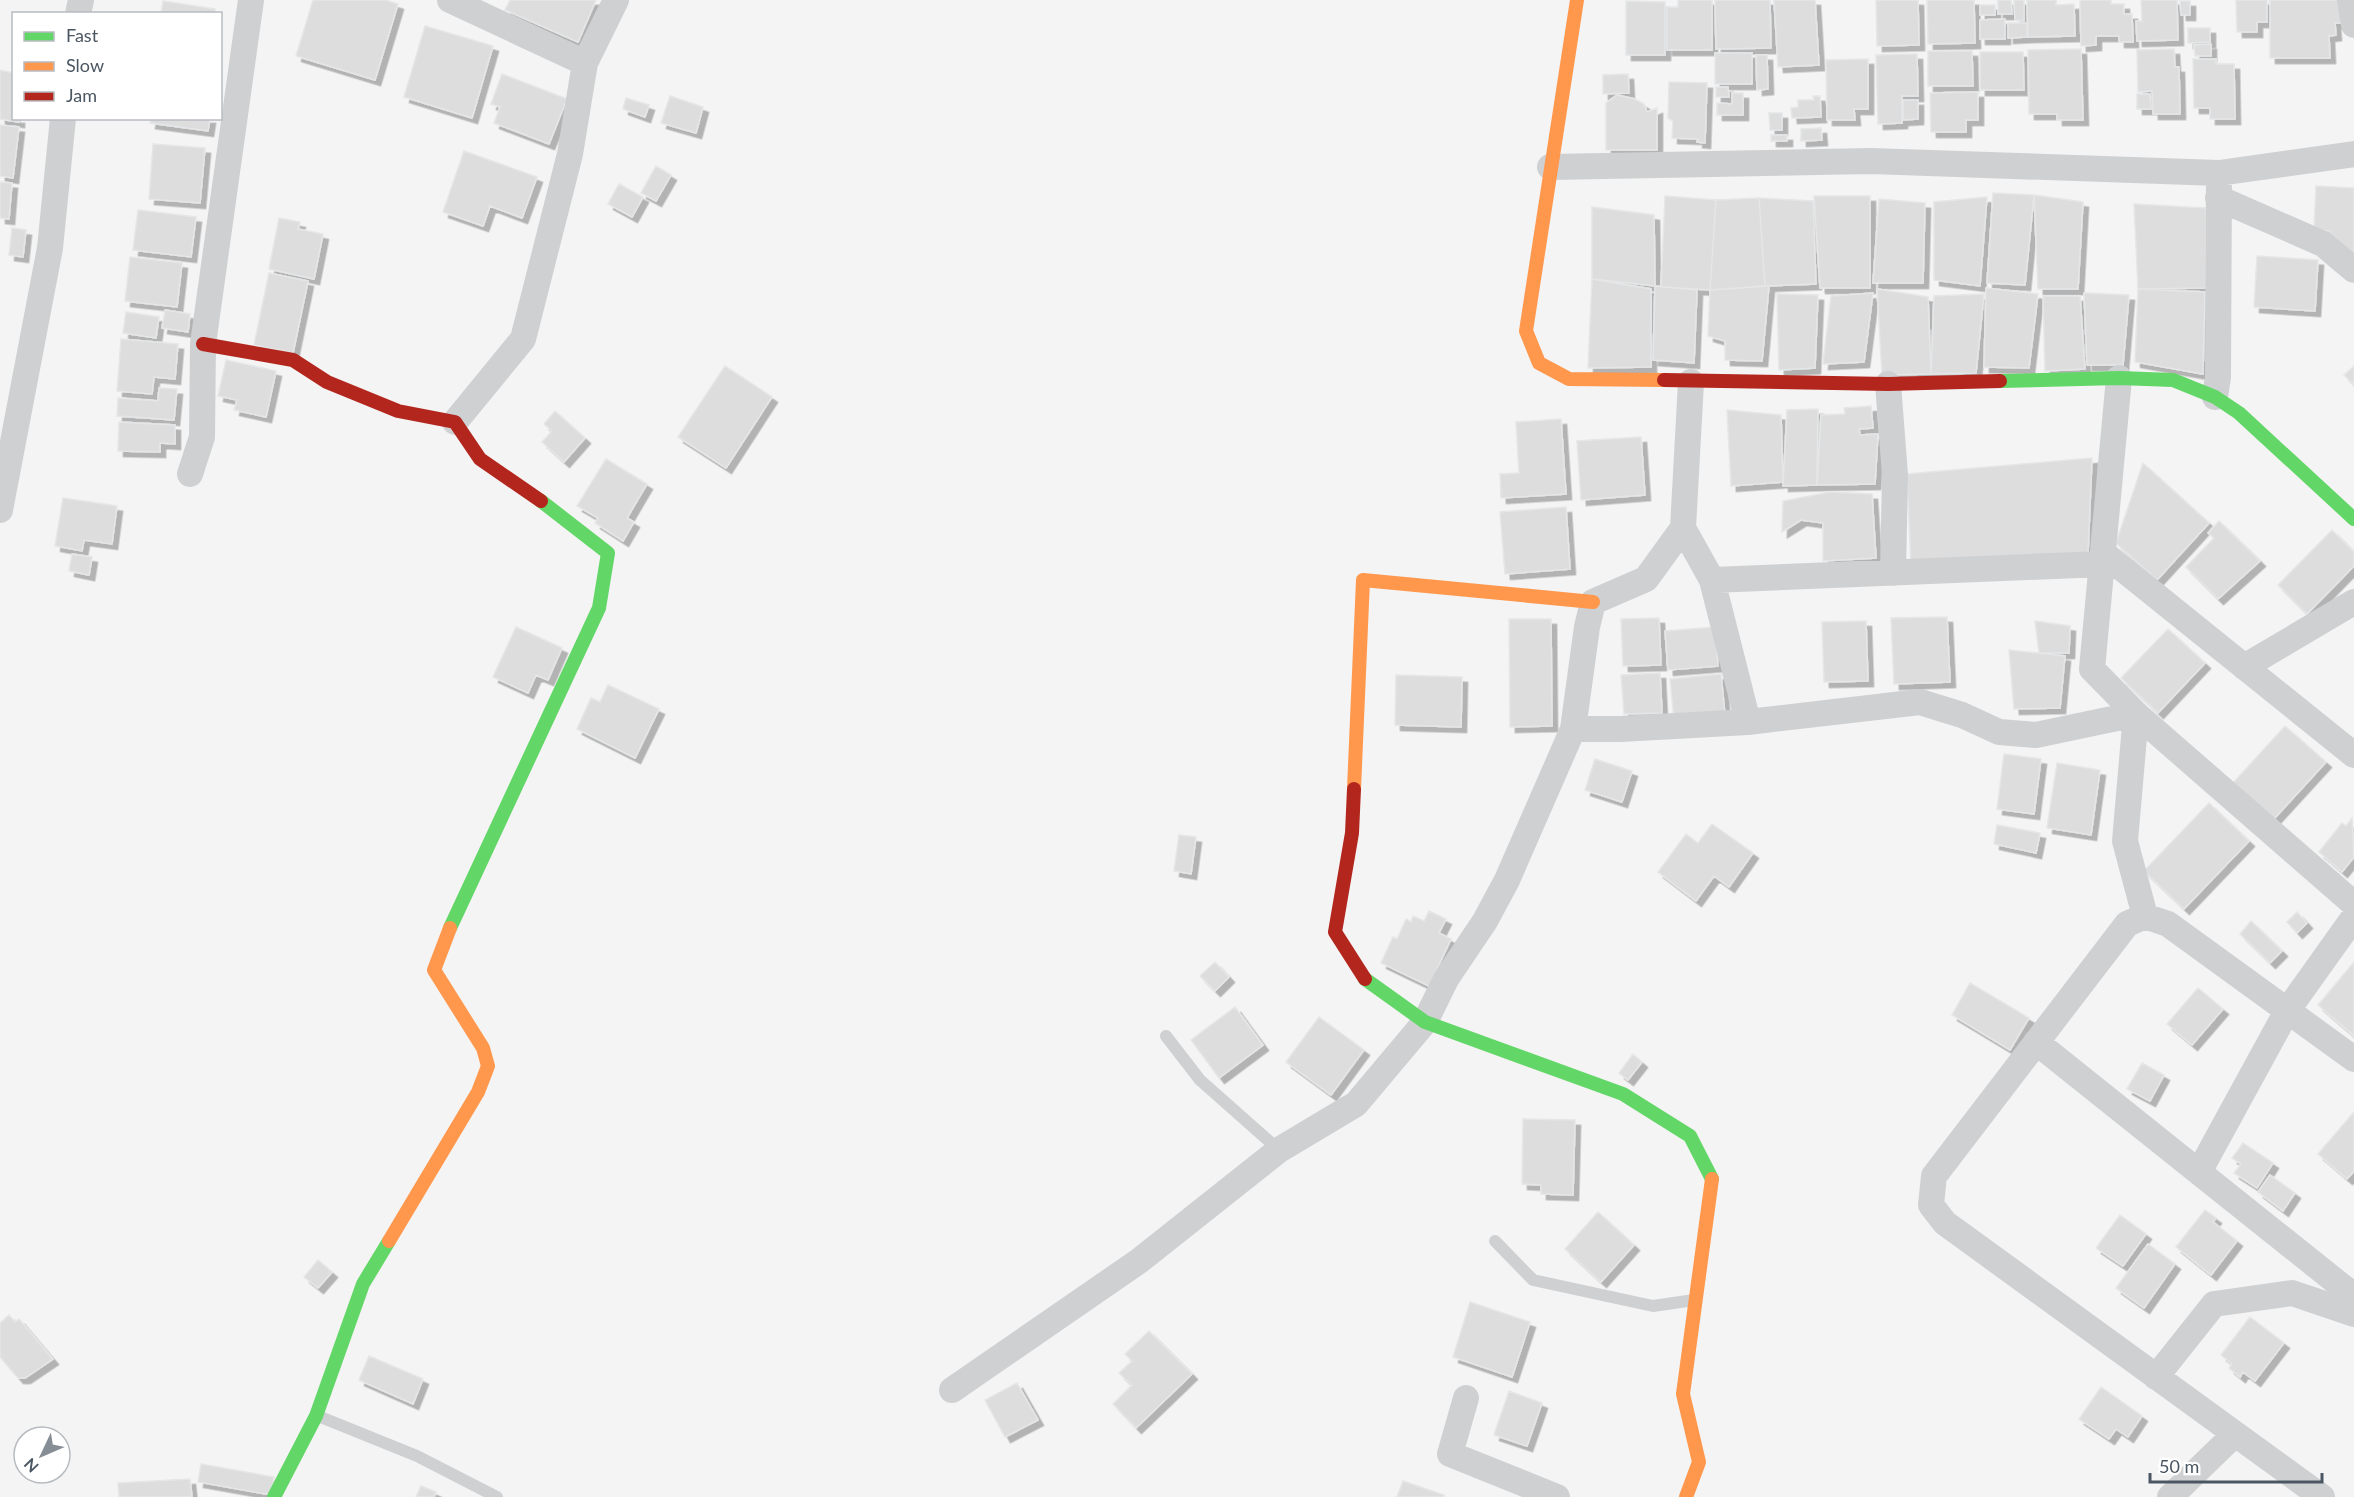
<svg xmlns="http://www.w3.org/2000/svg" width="2354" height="1497" font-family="Lato,sans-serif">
  <defs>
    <filter id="shadow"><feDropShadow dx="5.5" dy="5.5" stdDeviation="0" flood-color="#0004"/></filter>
  </defs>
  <rect width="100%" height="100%" fill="#f4f4f4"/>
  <path fill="#ddddde" stroke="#e5e6e7" stroke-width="1.5" filter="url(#shadow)" d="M 313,0 L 385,0 L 398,4 L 375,80 L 296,56 Z
    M 510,0 L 596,0 L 578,42 L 505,10 Z
    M 1678,0 L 1712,0 L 1712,50 L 1667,50 L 1667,7 L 1678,7 Z
    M 1715,0 L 1770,0 L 1771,48 L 1716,49 Z
    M 1774,0 L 1815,0 L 1819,65 L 1778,67 Z
    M 1876,0 L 1918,0 L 1919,45 L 1877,46 Z
    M 1927,0 L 1974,0 L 1975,43 L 1928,44 Z
    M 1998,0 L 2011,0 L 2012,14 L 1998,14 Z
    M 2014,0 L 2024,0 L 2024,21 L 2015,20 Z
    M 2027,0 L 2056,0 L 2056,5 L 2074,4 L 2075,36 L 2028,37 Z
    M 2080,0 L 2111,0 L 2111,4 L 2124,4 L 2124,14 L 2132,14 L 2133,42 L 2119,42 L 2119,36 L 2096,36 L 2096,45 L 2081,46 Z
    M 2141,0 L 2177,0 L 2178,40 L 2137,41 L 2136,21 L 2142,21 Z
    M 2236,0 L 2267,0 L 2267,22 L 2257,22 L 2257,32 L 2237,32 Z
    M 2270,0 L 2341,0 L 2343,23 L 2335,23 L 2336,35 L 2329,36 L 2330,58 L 2270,58 Z
    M 163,1 L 215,9 L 215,14 L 161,14 Z
    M 1626,1 L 1665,2 L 1665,55 L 1626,55 Z
    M 2180,1 L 2190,1 L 2190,15 L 2181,15 Z
    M 1980,5 L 1995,5 L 1995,15 L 1980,15 Z
    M 2005,19 L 2005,39 L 1980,39 L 1980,20 Z
    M 2008,23 L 2027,23 L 2027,37 L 2008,38 Z
    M 425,26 L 493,46 L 472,118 L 404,97 Z
    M 2188,28 L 2210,28 L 2210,42 L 2188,43 Z
    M 2211,44 L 2211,56 L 2195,56 L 2194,45 Z
    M 2081,49 L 2083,120 L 2057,120 L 2057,114 L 2029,114 L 2028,50 Z
    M 2174,49 L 2175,67 L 2179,67 L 2180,114 L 2153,114 L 2152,91 L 2138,92 L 2137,50 Z
    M 1928,51 L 1972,51 L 1973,86 L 1928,86 Z
    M 1980,52 L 2023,52 L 2024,90 L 1980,90 Z
    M 1715,53 L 1752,53 L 1752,84 L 1715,84 Z
    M 1917,54 L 1918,96 L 1902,96 L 1902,123 L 1878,124 L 1876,55 Z
    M 1756,55 L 1767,55 L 1768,89 L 1757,90 Z
    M 1868,59 L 1868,109 L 1854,109 L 1855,120 L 1827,120 L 1826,60 Z
    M 2193,59 L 2216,59 L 2216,64 L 2234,64 L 2235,119 L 2210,119 L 2210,108 L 2194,108 Z
    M 0,70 L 14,73 L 14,118 L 19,118 L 19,122 L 0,119 Z
    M 502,74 L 567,99 L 549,144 L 494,123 L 500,107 L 491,104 Z
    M 1628,74 L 1629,93 L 1603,94 L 1603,75 Z
    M 1669,82 L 1707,83 L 1705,143 L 1697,142 L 1698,139 L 1672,138 L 1673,121 L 1668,118 Z
    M 1716,87 L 1728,87 L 1729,97 L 1716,97 Z
    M 1978,92 L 1978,120 L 1966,120 L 1966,132 L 1931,132 L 1930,93 Z
    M 1732,93 L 1743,93 L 1743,115 L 1717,115 L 1717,103 L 1732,104 Z
    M 2137,94 L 2150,94 L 2151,109 L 2137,109 Z
    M 1617,95 L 1635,99 L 1644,104 L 1647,112 L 1657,108 L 1657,150 L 1606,150 L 1606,103 Z
    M 670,96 L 703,107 L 696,133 L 661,123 Z
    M 1813,96 L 1820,96 L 1821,117 L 1792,118 L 1791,108 L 1798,107 L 1798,100 L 1814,100 Z
    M 626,98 L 649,105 L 645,117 L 623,109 Z
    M 1903,100 L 1918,100 L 1918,119 L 1903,120 Z
    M 1769,113 L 1782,113 L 1782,130 L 1770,130 Z
    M 151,118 L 210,118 L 208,131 L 150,123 Z
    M 0,125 L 19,127 L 13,178 L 0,176 Z
    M 1821,128 L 1822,140 L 1801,141 L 1801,129 Z
    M 1771,135 L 1787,135 L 1787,141 L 1771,141 Z
    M 153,144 L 205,148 L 200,203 L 149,199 Z
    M 464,151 L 537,177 L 522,218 L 490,206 L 483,226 L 443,212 Z
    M 656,166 L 671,175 L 656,201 L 641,193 Z
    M 0,182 L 12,183 L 9,219 L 0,218 Z
    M 619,184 L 643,197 L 632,217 L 608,204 Z
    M 2316,186 L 2354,188 L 2354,255 L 2329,246 L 2330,231 L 2314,230 Z
    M 1993,193 L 2034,195 L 2025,285 L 1987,283 Z
    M 2034,195 L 2083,202 L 2078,289 L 2038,289 Z
    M 1665,196 L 1716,200 L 1710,290 L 1661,287 Z
    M 1814,196 L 1870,196 L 1870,288 L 1820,288 Z
    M 1987,197 L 1980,286 L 1934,280 L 1934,202 Z
    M 1759,198 L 1765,286 L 1710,290 L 1716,200 Z
    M 1759,198 L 1813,201 L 1816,284 L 1765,286 Z
    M 1879,199 L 1925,203 L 1923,283 L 1873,283 Z
    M 2134,204 L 2206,208 L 2206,288 L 2138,289 Z
    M 1592,207 L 1654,215 L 1655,286 L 1592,279 Z
    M 138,210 L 196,217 L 191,257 L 133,250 Z
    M 279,218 L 300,222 L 298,229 L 323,234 L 314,279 L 269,269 Z
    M 12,228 L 26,230 L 23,257 L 9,255 Z
    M 2257,256 L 2318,260 L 2315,311 L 2254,307 Z
    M 130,257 L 182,263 L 177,307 L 125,301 Z
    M 269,273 L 308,281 L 293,353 L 254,345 Z
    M 1592,279 L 1651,289 L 1651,367 L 1588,368 Z
    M 1655,286 L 1697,290 L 1694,363 L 1653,360 Z
    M 1769,286 L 1762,361 L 1725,360 L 1725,341 L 1708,336 L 1710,290 Z
    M 1986,288 L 2038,294 L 2029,368 L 1984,367 Z
    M 1877,289 L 1928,297 L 1931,374 L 1882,375 Z
    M 2138,289 L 2205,292 L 2203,374 L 2135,362 Z
    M 1873,293 L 1864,362 L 1823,364 L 1831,296 Z
    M 2084,293 L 2129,295 L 2123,365 L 2087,365 Z
    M 1777,294 L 1818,295 L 1815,368 L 1779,370 Z
    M 1984,294 L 1976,373 L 1931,374 L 1934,296 Z
    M 2043,296 L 2080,296 L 2085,369 L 2045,371 Z
    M 165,310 L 190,314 L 188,332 L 162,328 Z
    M 126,312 L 159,317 L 156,338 L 123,333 Z
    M 121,339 L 178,344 L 175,379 L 154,377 L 152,394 L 117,391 Z
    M 226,360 L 276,371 L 266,417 L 234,410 L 237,400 L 218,396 Z
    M 725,366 L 772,397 L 726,468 L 678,437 Z
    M 2354,366 L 2354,385 L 2344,375 Z
    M 159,388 L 177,389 L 174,420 L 117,416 L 118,398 L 158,401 Z
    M 1871,406 L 1873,428 L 1859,429 L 1860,435 L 1878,434 L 1875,484 L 1817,485 L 1821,415 L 1845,414 L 1844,408 Z
    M 1818,409 L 1817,485 L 1783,486 L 1787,410 Z
    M 1727,410 L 1781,415 L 1783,482 L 1731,486 Z
    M 555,411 L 585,438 L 564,462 L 542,442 L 552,431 L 544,424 Z
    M 1561,419 L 1566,494 L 1501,498 L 1500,474 L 1519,473 L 1516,422 Z
    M 119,422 L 175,425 L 175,444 L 160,443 L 160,452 L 118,451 Z
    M 1641,437 L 1645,495 L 1581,500 L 1577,441 Z
    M 2092,458 L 2088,554 L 1911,567 L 1907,474 Z
    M 606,459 L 647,484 L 627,518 L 634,522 L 623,541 L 595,523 L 598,518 L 577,506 Z
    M 2143,463 L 2209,523 L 2157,580 L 2116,543 Z
    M 1830,492 L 1872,494 L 1876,558 L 1823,561 L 1823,523 L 1801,520 L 1782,532 L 1783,501 Z
    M 63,498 L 117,506 L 112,544 L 84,540 L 82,551 L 55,546 Z
    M 1566,507 L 1570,569 L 1505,574 L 1500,512 Z
    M 2219,521 L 2260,561 L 2218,599 L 2186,567 L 2214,538 L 2208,533 Z
    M 2332,530 L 2354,552 L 2354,566 L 2307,614 L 2278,585 Z
    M 72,554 L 92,557 L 89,575 L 69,571 Z
    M 1947,617 L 1950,682 L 1894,684 L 1891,618 Z
    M 1659,618 L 1661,665 L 1623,666 L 1621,619 Z
    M 1509,619 L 1551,619 L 1552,726 L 1510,727 Z
    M 1866,621 L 1868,681 L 1824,682 L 1822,622 Z
    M 2035,621 L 2070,626 L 2069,653 L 2039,653 Z
    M 516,627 L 562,648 L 548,680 L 536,675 L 528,693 L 493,677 Z
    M 1715,627 L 1718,666 L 1668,670 L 1665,631 Z
    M 2168,629 L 2205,663 L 2158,713 L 2121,678 Z
    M 2009,650 L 2065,656 L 2060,708 L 2014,709 Z
    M 1660,673 L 1662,713 L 1624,714 L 1621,675 Z
    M 1721,674 L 1725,715 L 1674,720 L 1670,679 Z
    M 1396,675 L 1462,677 L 1461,727 L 1395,725 Z
    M 608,685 L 659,709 L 635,758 L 577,729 L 591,698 L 600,702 Z
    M 2285,726 L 2326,762 L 2273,820 L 2233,783 Z
    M 2004,754 L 2041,759 L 2034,814 L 1997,809 Z
    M 1595,759 L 1632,771 L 1622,802 L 1585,790 Z
    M 2057,763 L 2100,770 L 2091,835 L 2047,828 Z
    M 2209,803 L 2249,841 L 2184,909 L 2144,871 Z
    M 2352,818 L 2354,857 L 2342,872 L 2319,852 L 2342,823 L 2346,826 Z
    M 1712,824 L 1753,853 L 1729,887 L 1714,876 L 1696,901 L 1658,872 L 1686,834 L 1698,843 Z
    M 1997,825 L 2040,833 L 2036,853 L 1994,844 Z
    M 1179,835 L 1196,837 L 1191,874 L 1174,871 Z
    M 1429,911 L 1446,919 L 1439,933 L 1451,939 L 1429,986 L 1381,963 L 1393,937 L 1397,939 L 1406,919 L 1411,922 L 1413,916 L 1424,921 Z
    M 2297,912 L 2307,923 L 2297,933 L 2287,922 Z
    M 2251,921 L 2282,951 L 2270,963 L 2240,934 Z
    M 1215,962 L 1229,977 L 1215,991 L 1200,976 Z
    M 2354,962 L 2354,1036 L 2318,1005 Z
    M 1970,983 L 2029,1018 L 2010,1050 L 1952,1015 Z
    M 2198,988 L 2223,1009 L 2192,1045 L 2167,1024 Z
    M 1235,1007 L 1263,1045 L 1219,1078 L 1191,1040 Z
    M 1319,1017 L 1364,1050 L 1331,1095 L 1286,1062 Z
    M 1633,1054 L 1642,1062 L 1628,1080 L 1619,1073 Z
    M 2142,1063 L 2164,1075 L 2150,1101 L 2127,1089 Z
    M 2354,1112 L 2354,1171 L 2347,1179 L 2318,1154 Z
    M 1523,1119 L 1575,1120 L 1573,1195 L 1541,1194 L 1541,1185 L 1522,1184 Z
    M 2243,1143 L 2273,1163 L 2257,1188 L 2234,1173 L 2241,1164 L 2232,1158 Z
    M 2270,1175 L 2295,1193 L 2283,1211 L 2258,1192 Z
    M 2205,1210 L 2216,1218 L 2213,1222 L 2237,1241 L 2211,1275 L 2176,1247 Z
    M 1598,1212 L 1634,1245 L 1601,1282 L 1565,1249 Z
    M 2120,1215 L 2146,1234 L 2123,1266 L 2096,1248 Z
    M 2148,1244 L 2175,1264 L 2144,1308 L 2116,1288 Z
    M 318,1260 L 332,1272 L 318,1288 L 304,1277 Z
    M 1470,1302 L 1530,1322 L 1512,1377 L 1453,1357 Z
    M 9,1315 L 15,1322 L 19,1319 L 53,1359 L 25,1378 L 18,1378 L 0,1357 L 0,1323 Z
    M 2250,1317 L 2284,1343 L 2255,1381 L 2243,1372 L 2240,1377 L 2229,1368 L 2232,1364 L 2221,1355 Z
    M 1149,1331 L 1192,1374 L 1136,1428 L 1113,1404 L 1132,1385 L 1119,1373 L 1132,1361 L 1125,1354 Z
    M 369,1356 L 423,1379 L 413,1404 L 359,1380 Z
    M 1017,1383 L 1038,1420 L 1005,1437 L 985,1400 Z
    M 2101,1387 L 2142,1416 L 2128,1437 L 2116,1429 L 2109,1439 L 2079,1419 Z
    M 1509,1391 L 1542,1403 L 1527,1446 L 1494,1435 Z
    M 201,1464 L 274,1477 L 271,1495 L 198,1482 Z
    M 190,1479 L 192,1497 L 119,1497 L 118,1483 Z
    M 1403,1481 L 1444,1495 L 1444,1497 L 1397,1497 Z
    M 421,1486 L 436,1492 L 434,1497 L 416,1497 Z"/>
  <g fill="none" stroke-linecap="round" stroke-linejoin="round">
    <path stroke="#ced0d2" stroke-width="12" d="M 1166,1036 L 1200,1080 L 1279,1150
      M 1495,1241 L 1533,1280 L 1653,1306 L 1694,1300
      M 318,1416 L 417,1456 L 497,1497"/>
    <path stroke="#ced0d2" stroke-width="26" d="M 450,0 L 585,63
      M 2350,0 L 2354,25
      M 78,14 L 81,0
      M 1550,167 L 1871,161 L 2219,173 L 2354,154
      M 2218,198 L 2323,244 L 2354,270
      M 2119,378 L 2092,669 L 2136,714 L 2354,904
      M 1888,384 L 1895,475 L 1893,573
      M 2215,397 L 2218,377 L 2219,173
      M 455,422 L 523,339 L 570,154 L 585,63 L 616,0
      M 190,474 L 202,437 L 203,344 L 251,0
      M 0,510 L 50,248 L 63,118
      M 1683,528 L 1712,580 L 1748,722
      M 2103,553 L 2354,755
      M 1712,580 L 2102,564
      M 2244,667 L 2354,602
      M 1573,729 L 1620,729 L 1748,722 L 1920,702 L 1962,715 L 1999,732 L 2036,735 L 2136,714 L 2125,841 L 2145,916
      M 2036,1042 L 2354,1296
      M 2199,1172 L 2287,1011 L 2354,917
      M 2156,1377 L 2214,1304 L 2292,1293 L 2354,1314
      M 952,1390 L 1139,1261 L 1279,1150 L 1356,1104 L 1425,1022 L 1446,979 L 1485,921 L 1507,880 L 1573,729 L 1587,627 L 1593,602 L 1646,579 L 1683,528 L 1691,382
      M 1466,1398 L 1450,1454 L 1557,1497
      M 2170,1497 L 2235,1434
      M 2322,1497 L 1945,1223 L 1931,1205 L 1934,1176 L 2127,924 L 2145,916 L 2168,924 L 2354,1059"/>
    <path stroke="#63d668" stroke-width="14" d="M 2000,381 L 2119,378 L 2173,380 L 2215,397 L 2239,413 L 2354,519
      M 450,928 L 599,608 L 608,553 L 541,501
      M 1365,979 L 1425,1022 L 1623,1094 L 1690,1136 L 1712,1179
      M 274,1497 L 316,1416 L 363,1284 L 389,1241"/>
    <path stroke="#ff974d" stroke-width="14" d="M 1577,0 L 1526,331 L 1539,363 L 1569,379 L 1664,380
      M 1354,789 L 1363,580 L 1593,602
      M 389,1241 L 478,1092 L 488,1066 L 483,1048 L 434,970 L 450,928
      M 1686,1497 L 1699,1462 L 1683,1394 L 1712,1179"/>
    <path stroke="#b3261e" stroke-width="14" d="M 203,344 L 293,360 L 327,382 L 398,411 L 455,422 L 480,459 L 541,501
      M 1664,380 L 1888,384 L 2000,381
      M 1354,789 L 1352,833 L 1335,932 L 1365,979"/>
  </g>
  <rect x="12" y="12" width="210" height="108" fill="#ffffff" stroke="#b7bbc0" stroke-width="1.5"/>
  <rect x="24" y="32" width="30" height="9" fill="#63d668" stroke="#b7bbc0" stroke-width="1.5"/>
  <text x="66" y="42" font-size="18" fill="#4a5661">Fast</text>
  <rect x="24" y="62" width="30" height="9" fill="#ff974d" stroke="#b7bbc0" stroke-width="1.5"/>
  <text x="66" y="72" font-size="18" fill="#4a5661">Slow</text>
  <rect x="24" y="92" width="30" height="9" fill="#b3261e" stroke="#b7bbc0" stroke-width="1.5"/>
  <text x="66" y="102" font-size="18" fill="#4a5661">Jam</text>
  <g transform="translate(42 1455) rotate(226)"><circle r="28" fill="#ffffff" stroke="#b7bbc0" stroke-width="1.5"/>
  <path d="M0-4.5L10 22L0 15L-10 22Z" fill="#868d94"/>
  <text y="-9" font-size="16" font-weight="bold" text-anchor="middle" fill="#4a5661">N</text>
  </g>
  <path d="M2150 1473v9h172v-9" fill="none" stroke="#4a5661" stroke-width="3"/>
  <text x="2159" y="1473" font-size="18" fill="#4a5661" stroke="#ffffff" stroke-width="4.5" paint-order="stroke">50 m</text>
</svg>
